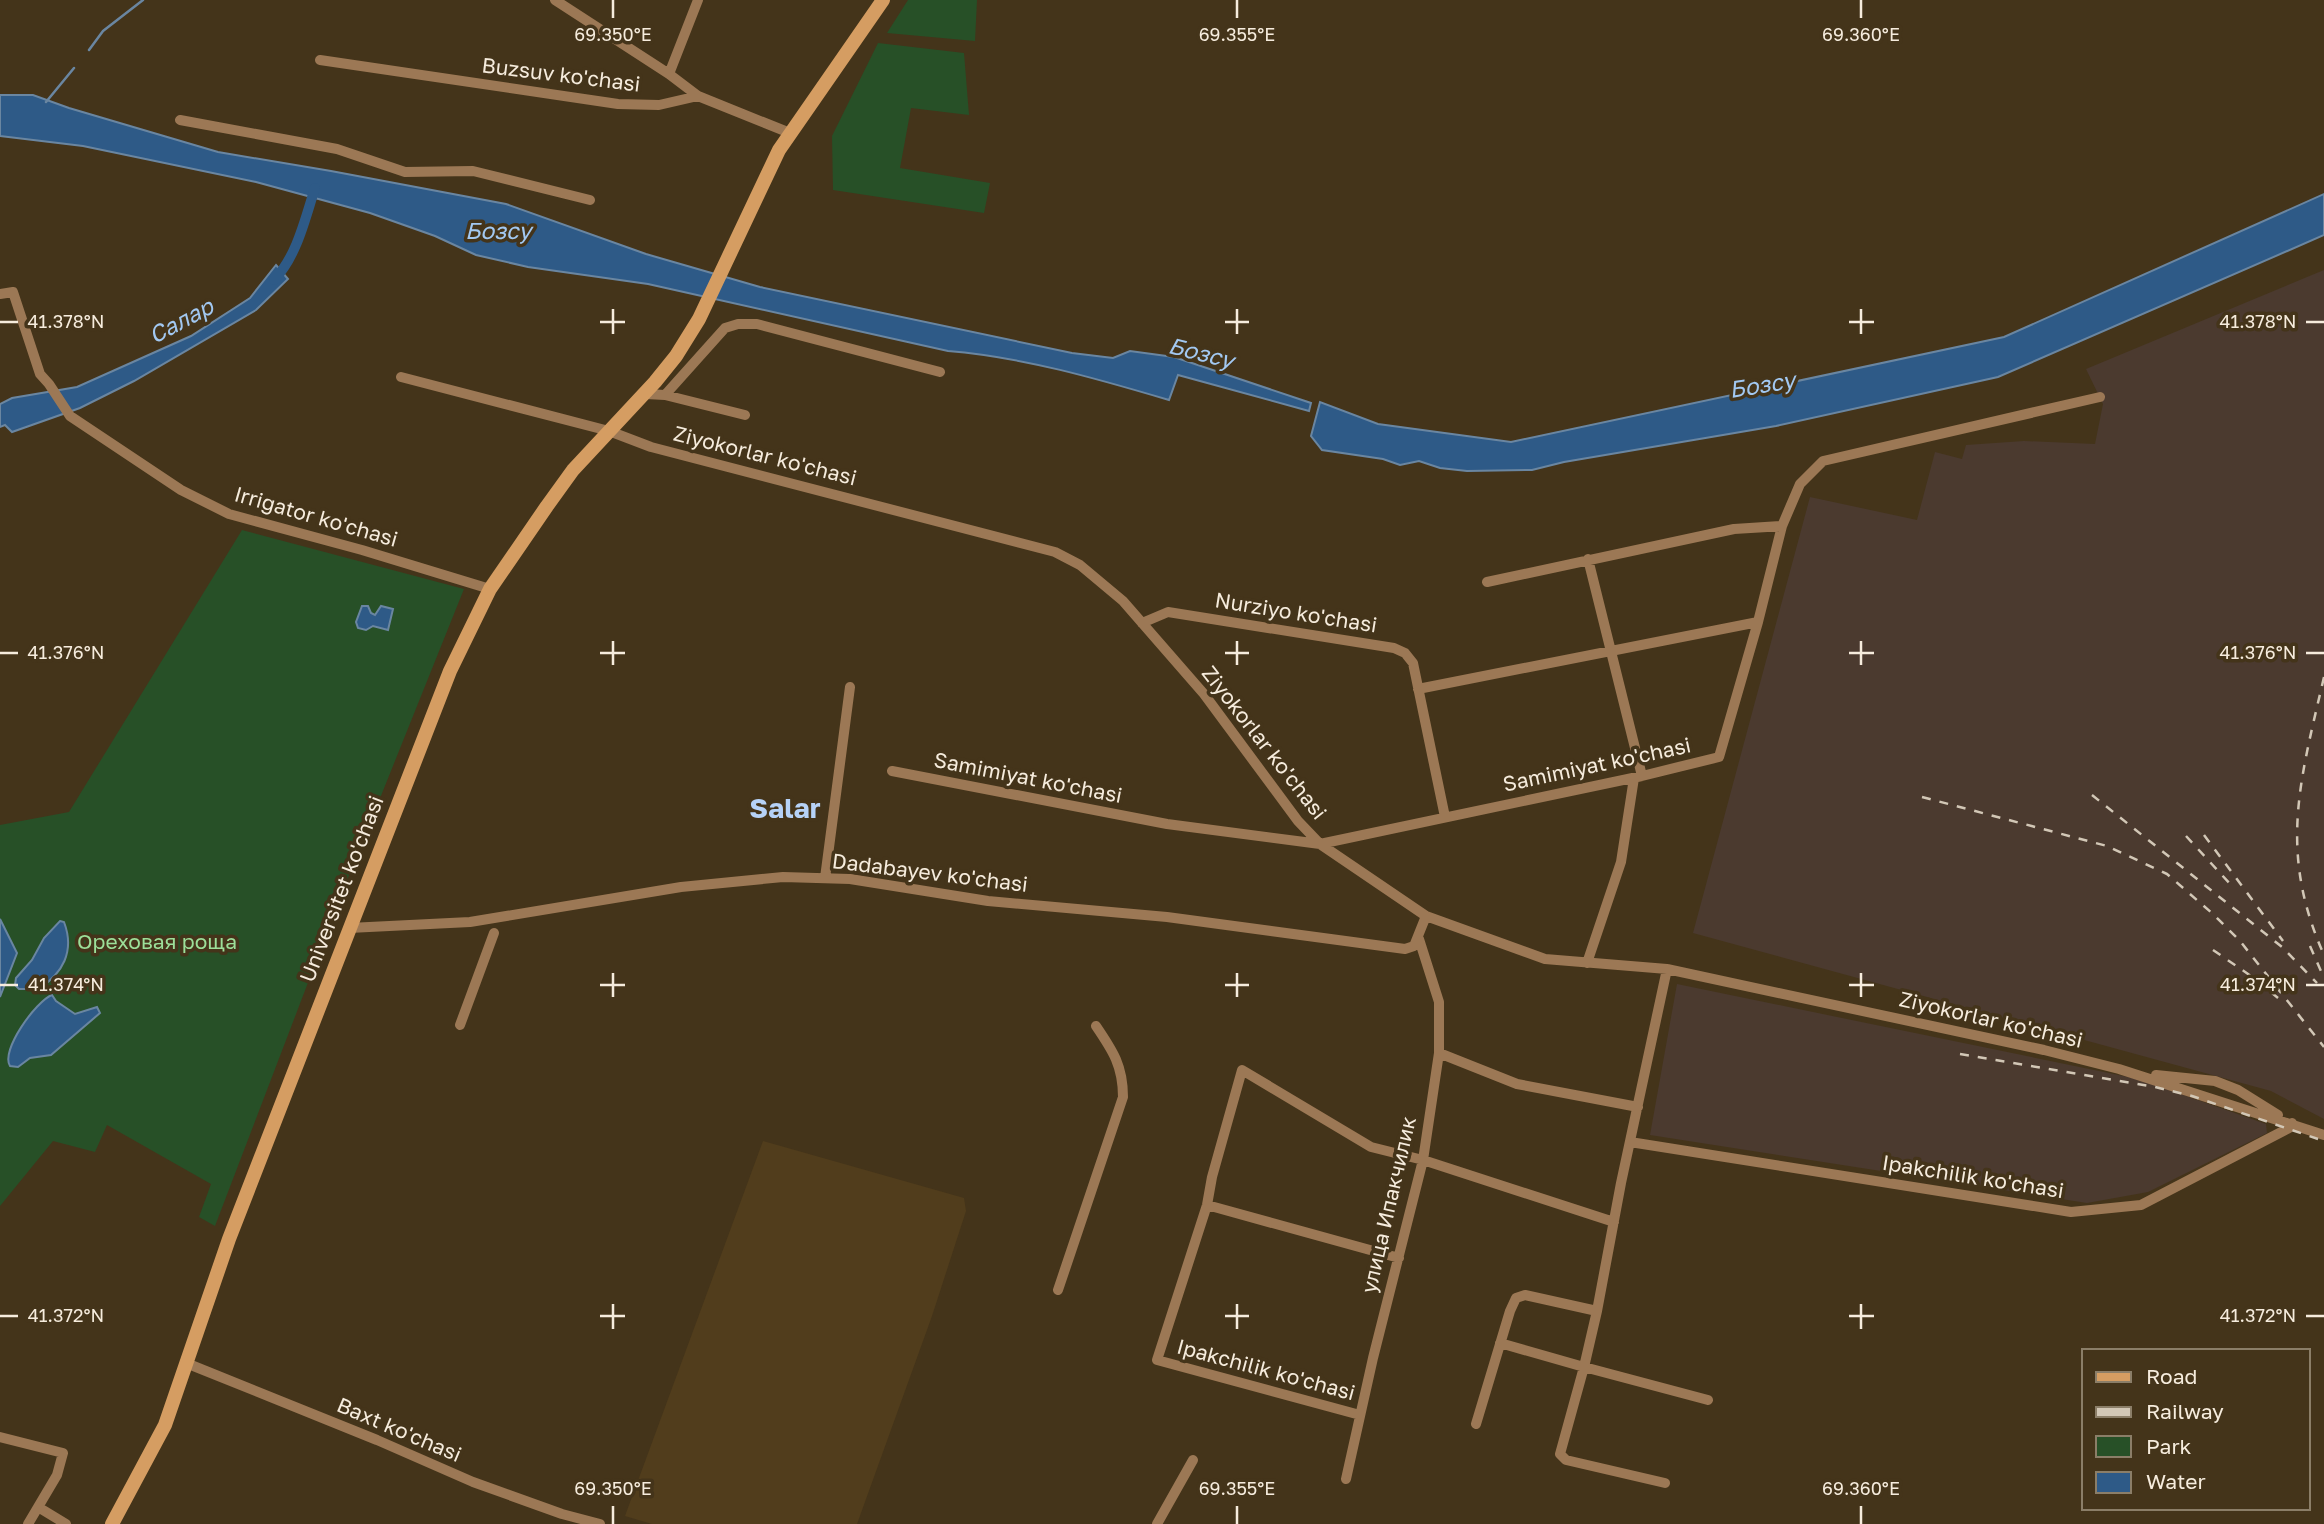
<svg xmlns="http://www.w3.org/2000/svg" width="2324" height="1524" font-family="'Golos Text',sans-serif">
  <rect width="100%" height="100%" fill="#44341a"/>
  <path fill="#4b3a2f" d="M 2324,270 L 2324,1119 L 2271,1091 L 1693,933 L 1810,497 L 1917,520 L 1935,452 L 1962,459 L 1966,445 L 2024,441 L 2095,444 L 2103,404 L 2086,369 Z
    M 1677,984 L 2138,1079 L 2266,1124 L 2267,1133 L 2148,1192 L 2087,1203 L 1650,1135 Z"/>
  <path fill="#513d1c" d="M 763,1141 L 964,1198 L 966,1211 L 932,1316 L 857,1524 L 652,1524 L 625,1516 Z"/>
  <path fill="#275027" d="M 908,0 L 977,0 L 975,41 L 887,33 Z
    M 878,43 L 964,53 L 969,115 L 911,108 L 900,168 L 990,183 L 984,213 L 833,190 L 832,136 Z
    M 242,530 L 464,589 L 348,878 L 215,1226 L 199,1217 L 211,1184 L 107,1125 L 95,1152 L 53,1141 L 0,1206 L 0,825 L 69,812 Z"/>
  <path fill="#2e5a87" stroke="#6a86a1" stroke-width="2" d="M 0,95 L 33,95 L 69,108 L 218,152 L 331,171 L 506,204 L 646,254 L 760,287 L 1072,353 L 1113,358 L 1130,351 L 1174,357 L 1311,403 L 1309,411 L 1178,375 L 1169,400 C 1098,379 1023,357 948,351 L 648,284 L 528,267 L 476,255 L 435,236 L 370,213 L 256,182 L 83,146 L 0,136 Z
    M 2324,194 L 2324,235 L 1998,377 L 1776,426 L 1564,462 L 1532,470 L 1467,471 L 1440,468 L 1419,461 L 1400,465 L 1383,459 L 1322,450 L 1311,436 L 1320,402 L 1378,424 L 1511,442 L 2004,337 Z
    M 276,265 L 288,279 L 256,310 L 134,381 L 80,408 L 12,432 L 5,425 L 0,427 L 0,404 L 12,398 L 77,387 L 191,336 L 250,298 Z
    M 362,606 L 368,606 L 371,613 L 375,615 L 381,606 L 393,609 L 388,630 L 373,626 L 366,630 L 358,628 L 356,622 Z
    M 0,919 L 17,953 L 0,997 Z
    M 60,921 L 64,922 C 75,951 63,974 38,989 L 19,989 L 15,985 L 16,978 L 32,960 L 44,938 Z
    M 52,995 L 56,1001 L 75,1014 L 97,1007 L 100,1013 L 51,1055 L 30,1058 L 18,1067 L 10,1066 C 0,1051 36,1001 52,995 Z"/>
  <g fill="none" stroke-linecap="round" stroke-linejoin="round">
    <path stroke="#6a86a1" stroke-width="2.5" d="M 89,50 L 103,31 L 143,0
      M 46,102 L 74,68"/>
    <path stroke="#2e5a87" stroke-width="10" d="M 274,280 C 297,256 305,219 315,188"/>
    <path stroke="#9c7855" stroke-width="10" d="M 555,0 L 669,74 L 698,96
      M 320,60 L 618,104 L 659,105 L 698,96 L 790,133
      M 669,74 L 698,0
      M 180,120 L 337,149 L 405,172 L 473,171 L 590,200
      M 0,294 L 13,292 L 40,374 L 49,384 L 70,416 L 181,490 L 229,514 L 362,550 L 490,589
      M 401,377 L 609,431 L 651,447 L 1055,552 L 1080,565 L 1123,601 L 1204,694 L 1298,821 L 1320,844 L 1426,916 L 1545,959 L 1667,969 L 2044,1050 L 2119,1069 L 2324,1135
      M 646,394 L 665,395 L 745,415
      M 665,395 L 725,328 L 738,324 L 757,324 L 940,372
      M 1588,559 L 1642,776
      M 1487,582 L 1734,529 L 1782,526
      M 1142,623 L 1168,612 L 1394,648 L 1405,653 L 1413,663 L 1445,817
      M 1418,689 L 1758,622
      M 892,771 L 1167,824 L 1320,844 L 1642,776 L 1719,757 L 1758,622 L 1782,526 L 1800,484 L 1823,461 L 2100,397
      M 825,878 L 850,687
      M 349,928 L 470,922 L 681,887 L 783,877 L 850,879 L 988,901 L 1167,917 L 1405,949 L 1414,946 L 1426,916
      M 1587,963 L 1621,862 L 1634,778
      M 460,1025 L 494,933
      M 1439,1053 L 1517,1084 L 1638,1107
      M 2156,1075 L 2215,1081 L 2238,1090 L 2278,1115
      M 1630,1142 L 2071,1212 L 2141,1205 L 2289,1128 L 2292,1123
      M 1207,1205 L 1399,1258
      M 1058,1290 L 1123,1097 C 1123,1066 1113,1051 1096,1026
      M 1597,1311 L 1584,1367 L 1708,1400
      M 1500,1343 L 1584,1367 L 1560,1454 L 1566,1460 L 1665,1483
      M 186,1363 L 377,1440 L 473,1482 L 562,1514 L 600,1524
      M 1360,1415 L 1157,1360 L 1207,1205 L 1212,1177 L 1242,1070 L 1371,1147 L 1423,1160 L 1614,1222
      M 1476,1424 L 1510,1311 L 1516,1298 L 1525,1295 L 1597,1311 L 1621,1183 L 1667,969
      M 0,1437 L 63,1453 L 57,1475 L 28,1524
      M 1346,1479 L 1373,1358 L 1423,1160 L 1439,1053 L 1439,1002 L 1419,939
      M 38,1507 L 66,1524
      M 1157,1524 L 1193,1460"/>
    <path stroke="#d59d62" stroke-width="14" d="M 112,1524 L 165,1425 L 229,1239 L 450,671 L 490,589 L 547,506 L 573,470 L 655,382 L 676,356 L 699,319 L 779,150 L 883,0"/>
    <path stroke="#d2c7b6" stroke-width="2.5" stroke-dasharray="9 9" stroke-linecap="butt" d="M 2324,677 C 2300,781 2278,852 2324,955
      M 2092,795 L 2282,947 L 2317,983
      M 1922,797 L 2107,846 L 2167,874 L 2213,914 L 2240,941 L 2324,1047
      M 2204,835 L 2283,941
      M 2186,836 L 2232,886
      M 2310,946 L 2324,978
      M 2213,950 L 2251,976 L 2278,998
      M 1960,1054 L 2155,1087 L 2192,1096 L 2324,1141"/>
  </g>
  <path fill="none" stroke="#f6ecdd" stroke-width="2.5" d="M 613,0 L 613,18M 1237,0 L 1237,18M 1861,0 L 1861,18M 613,309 L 613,334M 1237,309 L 1237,334M 1861,309 L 1861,334M 0,322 L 18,322M 600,322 L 625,322M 1225,322 L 1249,322M 1849,322 L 1874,322M 2306,322 L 2324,322M 613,641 L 613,665M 1237,641 L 1237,665M 1861,641 L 1861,665M 0,653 L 18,653M 600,653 L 625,653M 1225,653 L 1249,653M 1849,653 L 1874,653M 2306,653 L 2324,653M 613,973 L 613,997M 1237,973 L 1237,997M 1861,973 L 1861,997M 0,985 L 18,985M 600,985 L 625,985M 1225,985 L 1249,985M 1849,985 L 1874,985M 2306,985 L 2324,985M 613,1304 L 613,1329M 1237,1304 L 1237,1329M 1861,1304 L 1861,1329M 0,1316 L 18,1316M 600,1316 L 625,1316M 1225,1316 L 1249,1316M 1849,1316 L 1874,1316M 2306,1316 L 2324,1316M 613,1506 L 613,1524M 1237,1506 L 1237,1524M 1861,1506 L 1861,1524"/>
  <g text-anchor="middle" stroke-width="7" stroke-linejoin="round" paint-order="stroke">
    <g font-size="21" fill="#f6ecdd" stroke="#44341a">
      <text transform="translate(561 75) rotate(7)" y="7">Buzsuv ko'chasi</text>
      <text transform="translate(765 456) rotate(14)" y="7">Ziyokorlar ko'chasi</text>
      <text transform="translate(316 517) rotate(16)" y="7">Irrigator ko'chasi</text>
      <text transform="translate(1296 613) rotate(9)" y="7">Nurziyo ko'chasi</text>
      <text transform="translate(1264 743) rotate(52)" y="7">Ziyokorlar ko'chasi</text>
      <text transform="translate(1597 765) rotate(-12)" y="7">Samimiyat ko'chasi</text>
      <text transform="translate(1028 778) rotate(11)" y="7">Samimiyat ko'chasi</text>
      <text transform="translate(930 873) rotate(7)" y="7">Dadabayev ko'chasi</text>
      <text transform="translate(342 889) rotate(-69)" y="7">Universitet ko'chasi</text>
      <text transform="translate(1991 1020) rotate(13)" y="7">Ziyokorlar ko'chasi</text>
      <text transform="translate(1973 1177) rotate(9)" y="7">Ipakchilik ko'chasi</text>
      <text transform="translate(1389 1205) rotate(-77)" y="7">улица Ипакчилик</text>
      <text transform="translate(1266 1370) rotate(15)" y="7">Ipakchilik ko'chasi</text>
      <text transform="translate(399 1430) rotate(23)" y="7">Baxt ko'chasi</text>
    </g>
    <g font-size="21" fill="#9cdf99" stroke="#44341a">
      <text x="157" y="949">Ореховая роща</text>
    </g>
    <g font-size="23" font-style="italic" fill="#a2c8f1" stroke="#44341a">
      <text x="498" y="239">Бозсу</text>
      <text transform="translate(181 321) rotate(-28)" y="8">Салар</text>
      <text transform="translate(1201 353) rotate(14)" y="8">Бозсу</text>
      <text transform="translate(1762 385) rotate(-9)" y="8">Бозсу</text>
    </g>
    <g font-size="28" font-weight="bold" fill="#b6d2f7" stroke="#44341a">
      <text x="785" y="818">Salar</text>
    </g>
  </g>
  <g font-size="18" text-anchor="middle" fill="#f6ecdd" stroke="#44341a" stroke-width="7" stroke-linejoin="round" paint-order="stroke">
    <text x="613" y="41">69.350°E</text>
    <text x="1237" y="41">69.355°E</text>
    <text x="1861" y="41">69.360°E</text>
    <text x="66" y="328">41.378°N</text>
    <text x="2258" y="328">41.378°N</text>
    <text x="66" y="659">41.376°N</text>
    <text x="2258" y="659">41.376°N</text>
    <text x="66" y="991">41.374°N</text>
    <text x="2258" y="991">41.374°N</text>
    <text x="66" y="1322">41.372°N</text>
    <text x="2258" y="1322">41.372°N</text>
    <text x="613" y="1495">69.350°E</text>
    <text x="1237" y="1495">69.355°E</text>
    <text x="1861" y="1495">69.360°E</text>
  </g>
  <rect x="2082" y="1349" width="228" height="161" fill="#44341a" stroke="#8b7e68" stroke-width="2"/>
  <rect x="2096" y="1372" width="35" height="10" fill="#d59d62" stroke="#8b7e68" stroke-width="2"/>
  <text x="2146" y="1384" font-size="21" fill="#f6ecdd">Road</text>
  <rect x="2096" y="1407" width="35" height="10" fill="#d2c7b6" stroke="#8b7e68" stroke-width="2"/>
  <text x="2146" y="1419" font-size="21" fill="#f6ecdd">Railway</text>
  <rect x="2096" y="1436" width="35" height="21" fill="#275027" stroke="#8b7e68" stroke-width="2"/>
  <text x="2146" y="1454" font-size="21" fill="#f6ecdd">Park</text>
  <rect x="2096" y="1472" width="35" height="21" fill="#2e5a87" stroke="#8b7e68" stroke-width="2"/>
  <text x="2146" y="1489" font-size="21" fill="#f6ecdd">Water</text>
</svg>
